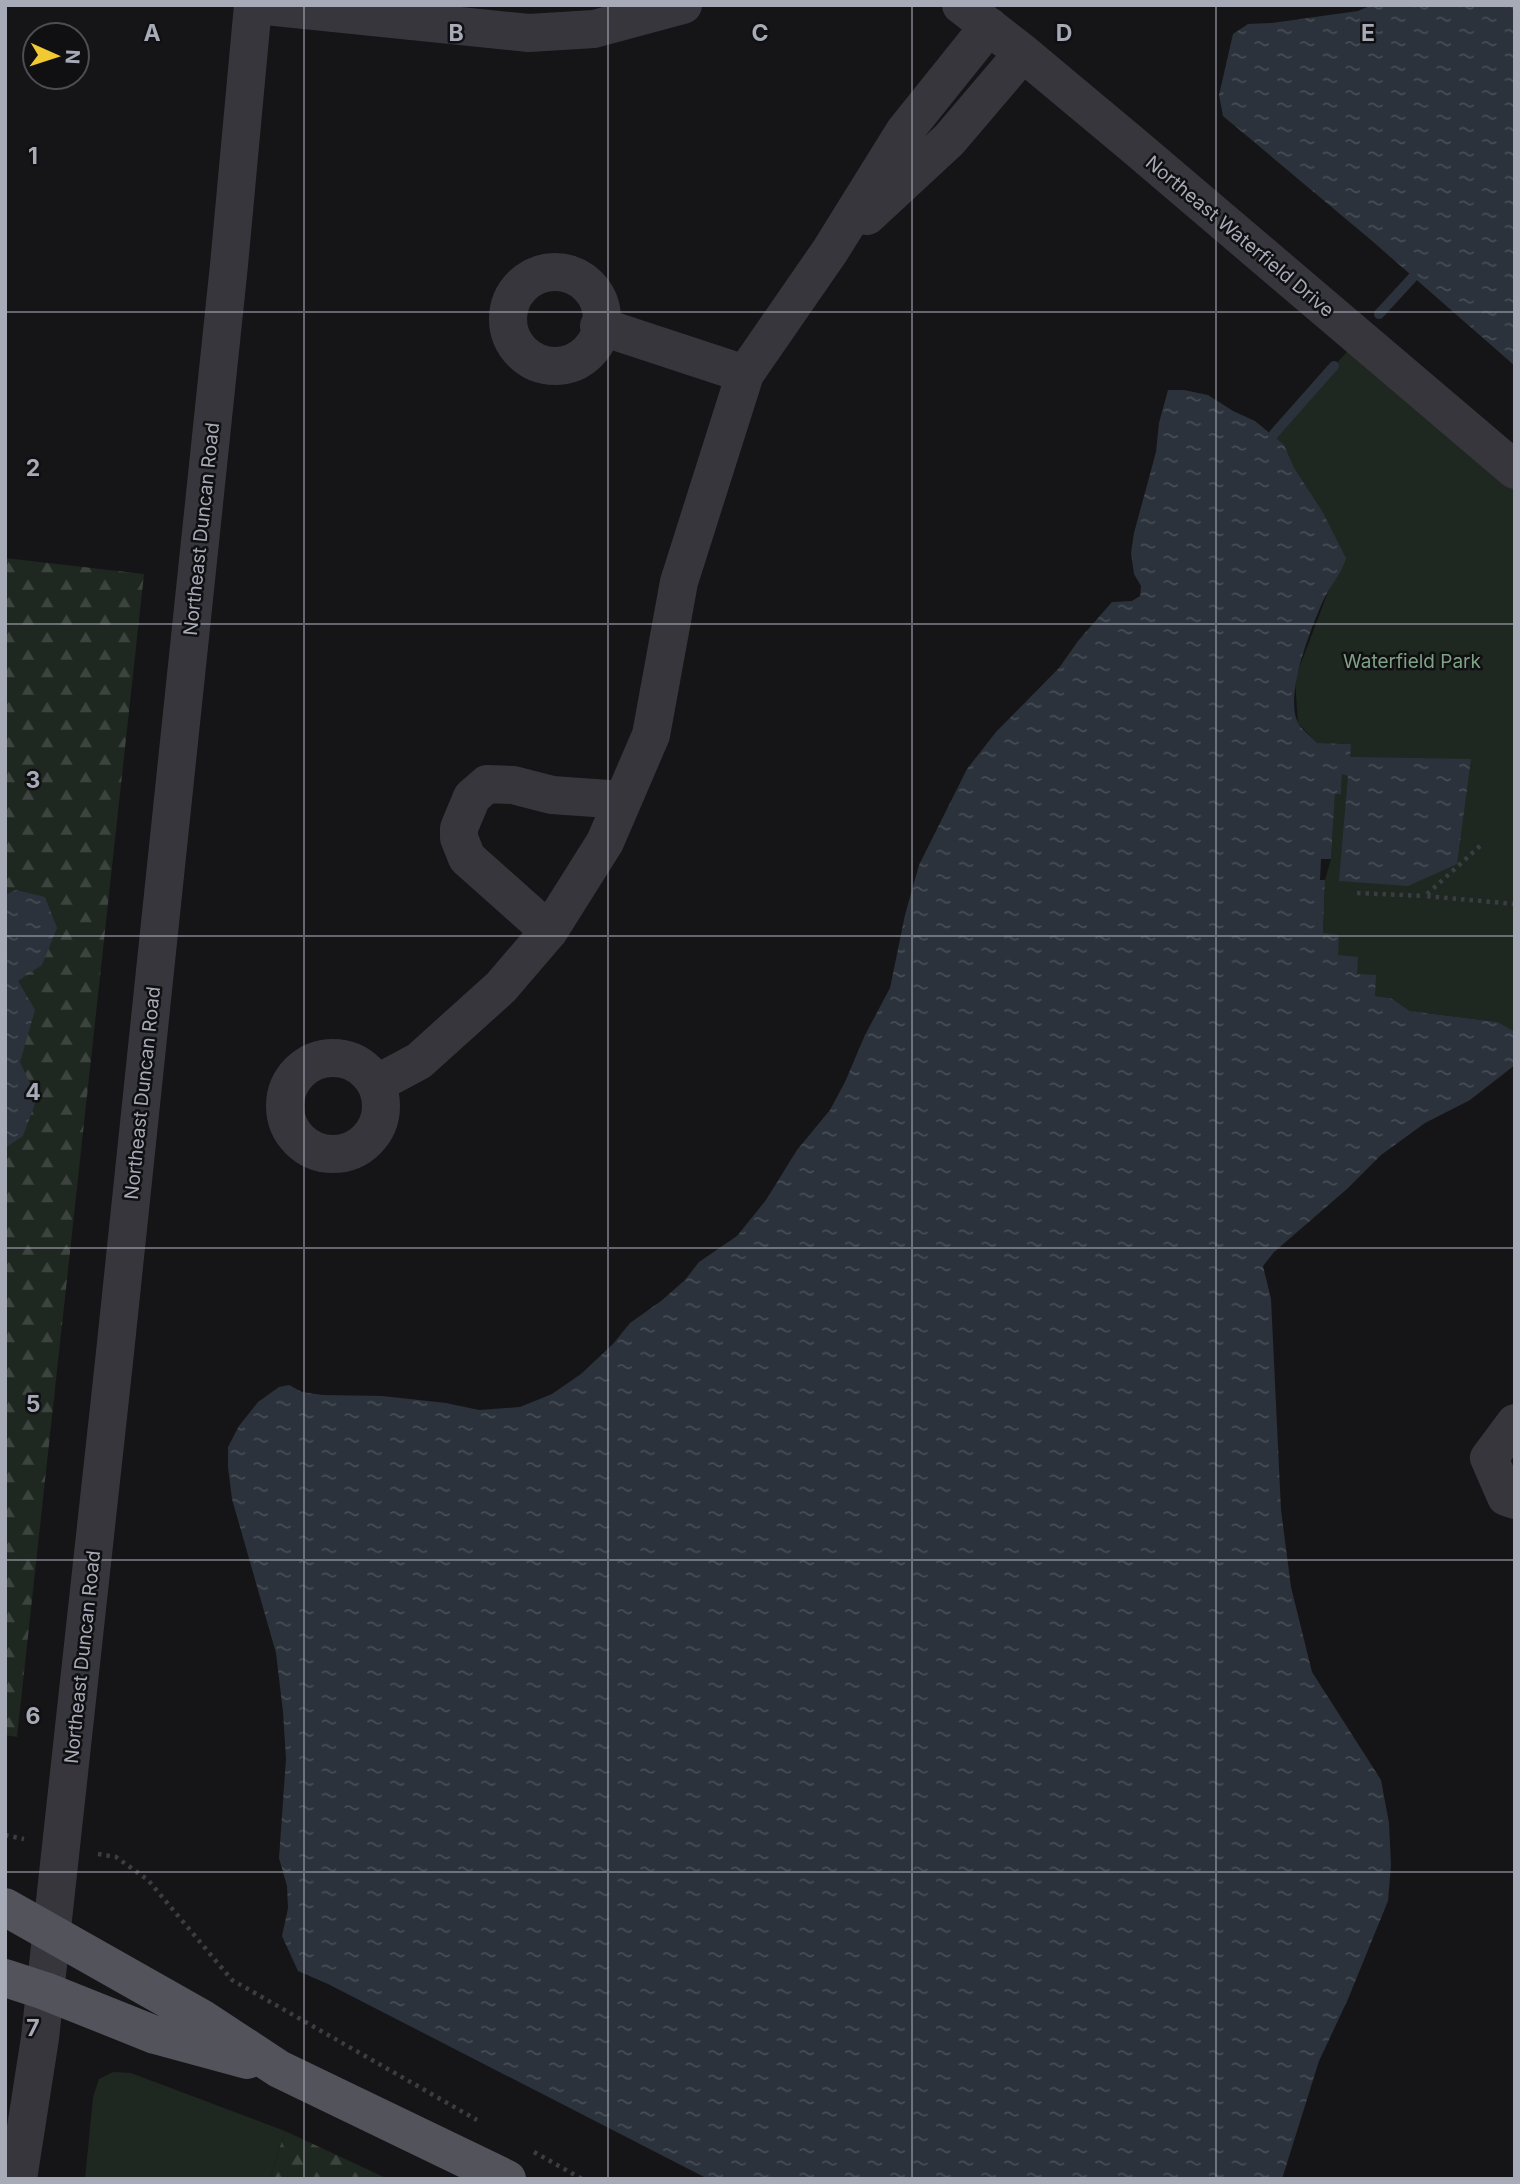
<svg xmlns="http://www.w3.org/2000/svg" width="1520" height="2184" font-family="Inter,sans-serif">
  <defs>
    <pattern id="forest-firs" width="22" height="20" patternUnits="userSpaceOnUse" patternTransform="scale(1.75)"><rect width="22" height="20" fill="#1f2721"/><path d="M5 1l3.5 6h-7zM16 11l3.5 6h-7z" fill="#3d443f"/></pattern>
    <pattern id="water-ripples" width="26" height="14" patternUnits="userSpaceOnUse" patternTransform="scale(1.75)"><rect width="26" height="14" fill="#2b323b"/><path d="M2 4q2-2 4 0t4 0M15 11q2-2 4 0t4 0" fill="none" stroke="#474d55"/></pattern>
  </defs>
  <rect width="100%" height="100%" fill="#151517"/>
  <path fill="#1f2721" d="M 1359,338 L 1515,470 L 1515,1032 L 1498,1022 L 1410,1011 L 1391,998 L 1375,996 L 1338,956 L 1323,933 L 1325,880 L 1331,859 L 1335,793 L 1341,794 L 1342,774 L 1351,744 L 1317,743 L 1298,723 L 1295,679 L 1328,592 L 1346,558 L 1273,435 Z
    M 113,2072 L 131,2073 L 285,2131 L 270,2179 L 85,2179 L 93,2097 L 99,2079 Z"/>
  <path fill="url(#forest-firs)" d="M 5,558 L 144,574 L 17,1737 L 5,1735 Z
    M 285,2131 L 388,2179 L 270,2179 Z"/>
  <path fill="url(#water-ripples)" d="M 1372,5 L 1515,5 L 1515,366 L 1371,240 L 1223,116 L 1219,95 L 1233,34 L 1248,24 L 1272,23 L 1358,11 Z
    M 1168,390 L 1184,390 L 1208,395 L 1233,411 L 1255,421 L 1284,445 L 1294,468 L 1322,511 L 1346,558 C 1342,573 1330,586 1323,601 C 1311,628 1284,695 1298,723 C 1302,730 1312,737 1317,743 L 1351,744 L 1350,757 L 1471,759 L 1457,864 L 1408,886 L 1339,881 L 1348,776 L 1342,774 L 1341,794 L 1335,794 L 1331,859 L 1321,859 L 1320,880 L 1325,880 L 1323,933 L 1339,935 L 1338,955 L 1358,957 L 1357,974 L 1376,975 L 1375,996 L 1391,998 L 1410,1011 L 1498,1022 L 1515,1032 L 1515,1065 L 1470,1100 L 1425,1123 L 1381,1155 L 1347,1189 L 1274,1252 L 1263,1266 L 1271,1299 L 1281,1510 L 1291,1587 L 1312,1672 L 1381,1780 L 1389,1823 L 1391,1865 L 1388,1901 L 1348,1999 L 1319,2061 L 1282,2179 L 708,2179 L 328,1984 L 298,1971 L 282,1936 L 288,1908 L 287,1886 L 279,1858 L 286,1759 L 283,1712 L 276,1653 L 232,1499 L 228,1467 L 228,1447 L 239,1426 L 258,1402 L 279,1387 L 289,1385 L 302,1392 L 322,1395 L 382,1396 L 446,1403 L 479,1410 L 520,1407 L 552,1394 L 581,1374 L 613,1344 L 630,1323 L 661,1301 L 685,1280 L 699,1262 L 737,1236 L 766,1200 L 797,1150 L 830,1110 L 845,1082 L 865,1035 L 890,988 L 905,915 L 919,865 L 967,769 L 996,732 L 1059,668 L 1078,641 L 1112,602 L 1132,601 L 1140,596 L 1141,586 L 1134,574 L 1131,553 L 1134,533 L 1156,452 L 1159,423 Z
    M 16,890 L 45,897 L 57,928 L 42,965 L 18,981 L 35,1010 L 20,1062 L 37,1098 L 23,1136 L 5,1148 L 5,895 Z"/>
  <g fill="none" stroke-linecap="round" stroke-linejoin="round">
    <path stroke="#2b323b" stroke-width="10" d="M 1379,314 L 1413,277
      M 1273,435 L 1334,366"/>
    <path stroke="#3c3d43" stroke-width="4.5" stroke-dasharray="3.5 5" stroke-linecap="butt" d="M 1480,846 L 1425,896 L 1515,904
      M 1357,893 L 1425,896
      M 5,1835 L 24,1839
      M 98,1854 L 116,1857 L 148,1880 L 232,1980 L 477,2120
      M 534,2152 L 582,2179"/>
    <path stroke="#36363c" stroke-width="38" d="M 255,5 L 529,33 L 594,29 L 683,5
      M 961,5 L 1023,53 L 1133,145 L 1515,470
      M 867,216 L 949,140 L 1023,53
      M508 319a47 47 0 1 1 94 0a47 47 0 1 1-94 0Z
      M 599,326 L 745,374
      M 549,931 L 467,858 L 459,838 L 459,828 L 472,797 L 487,784 L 513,785 L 552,795 L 623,800
      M285 1106a48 48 0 1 1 96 0a48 48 0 1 1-96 0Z
      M 376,1084 L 419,1061 L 501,987 L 549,931 L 605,842 L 651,735 L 679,582 L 745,374 L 830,251 L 904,132 L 989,26
      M 1515,1423 L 1489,1458 L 1506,1497 L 1515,1500
      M 18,2179 L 40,2038 L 114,1362 L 229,265 L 253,5"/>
    <path stroke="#52535b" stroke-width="38" d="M 5,1907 L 203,2019 L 279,2069 L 507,2179
      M 5,1978 L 45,1991 L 155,2035 L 247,2060"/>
  </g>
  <path fill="none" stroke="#a7aab7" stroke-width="2" stroke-opacity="0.55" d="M 304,5 L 304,2179M 608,5 L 608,2179M 912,5 L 912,2179M 1216,5 L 1216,2179M 5,312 L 1515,312M 5,624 L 1515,624M 5,936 L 1515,936M 5,1248 L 1515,1248M 5,1560 L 1515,1560M 5,1872 L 1515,1872"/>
  <g text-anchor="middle" stroke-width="5" stroke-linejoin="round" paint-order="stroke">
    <g font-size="19" fill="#a7aab7" stroke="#101012">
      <text transform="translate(1240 236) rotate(40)" y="7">Northeast Waterfield Drive</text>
      <text transform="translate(201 529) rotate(-84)" y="7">Northeast Duncan Road</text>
      <text transform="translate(142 1093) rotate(-84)" y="7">Northeast Duncan Road</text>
      <text transform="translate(82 1657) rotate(-84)" y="7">Northeast Duncan Road</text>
    </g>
    <g font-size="19" fill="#7ea285" stroke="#101012">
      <text x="1412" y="668">Waterfield Park</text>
    </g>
  </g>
  <g font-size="23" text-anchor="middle" font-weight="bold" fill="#a7aab7" stroke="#101012" stroke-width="5" stroke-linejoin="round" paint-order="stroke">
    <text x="152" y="41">A</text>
    <text x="456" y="41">B</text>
    <text x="760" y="41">C</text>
    <text x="1064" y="41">D</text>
    <text x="1368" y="41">E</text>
    <text x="33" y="164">1</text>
    <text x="33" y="476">2</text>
    <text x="33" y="788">3</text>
    <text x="33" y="1100">4</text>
    <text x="33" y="1412">5</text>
    <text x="33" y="1724">6</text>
    <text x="33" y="2036">7</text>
  </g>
  <rect width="1520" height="2184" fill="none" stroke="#a7aab7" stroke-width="14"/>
  <g transform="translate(56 56) rotate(93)"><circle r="33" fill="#101012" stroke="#4c4e54" stroke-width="2"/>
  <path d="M0-5L12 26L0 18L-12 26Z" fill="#f1c932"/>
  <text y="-10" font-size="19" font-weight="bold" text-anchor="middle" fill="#a7aab7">N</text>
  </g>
</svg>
